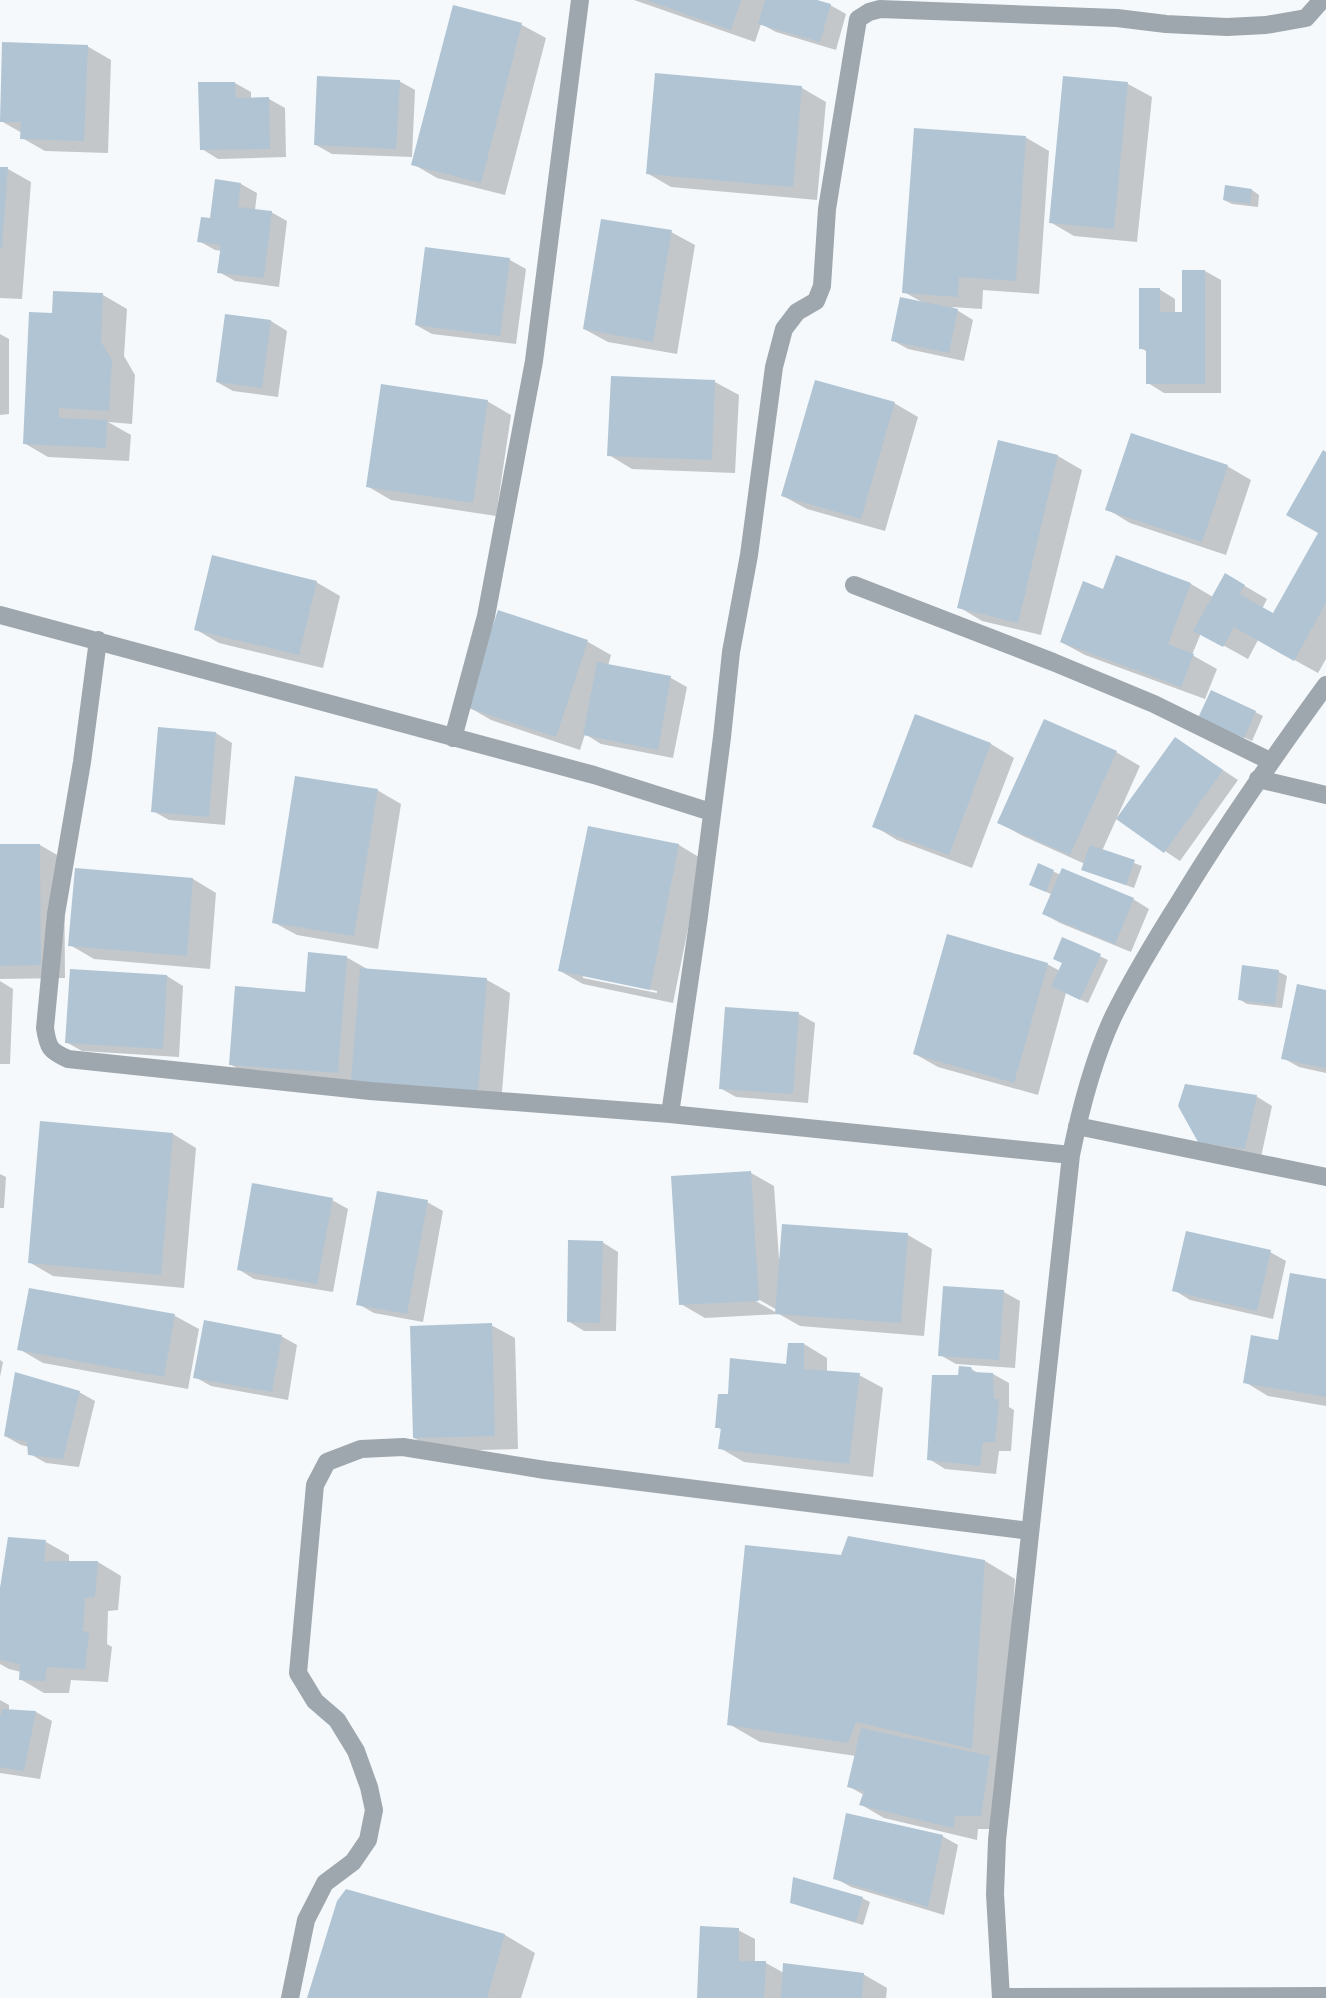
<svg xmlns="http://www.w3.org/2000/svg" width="1326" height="1998" font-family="Bitter,serif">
  <rect width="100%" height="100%" fill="#f5f9fc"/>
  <path fill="#0003" fill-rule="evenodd" d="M 634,0 L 812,0 L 830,5 L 846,14 L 836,50 L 776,32 L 761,24 L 755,42 Z
    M 454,7 L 522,25 L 546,38 L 505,195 L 437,178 L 413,164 Z
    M 87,46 L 111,60 L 108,153 L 45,151 L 22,138 L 22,133 L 1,121 Z
    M 656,74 L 802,88 L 826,102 L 817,200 L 671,187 L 647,173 Z
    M 1064,78 L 1128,84 L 1152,97 L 1137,242 L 1074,236 L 1050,222 Z
    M 399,81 L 415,90 L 412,157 L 332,154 L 316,145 Z
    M 235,83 L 251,92 L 251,99 L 269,99 L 285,108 L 286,157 L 218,159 L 202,149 Z
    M 1025,137 L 1049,151 L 1039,294 L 983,290 L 982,309 L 952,307 L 973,320 L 964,361 L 908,349 L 892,340 L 922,302 L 904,292 Z
    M 0,168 L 8,169 L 31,182 L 22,299 L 0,298 Z
    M 241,184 L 257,193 L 255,210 L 271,212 L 287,221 L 279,287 L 235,281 L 219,272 L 222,251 L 215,250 L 199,241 L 212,220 Z
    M 1252,190 L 1259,195 L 1258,207 L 1232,204 L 1224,200 Z
    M 671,232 L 695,245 L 677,354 L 608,342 L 584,329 Z
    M 426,249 L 510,260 L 526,269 L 516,344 L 432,334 L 416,325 Z
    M 1205,271 L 1221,280 L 1221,393 L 1164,393 L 1148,383 L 1148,352 L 1140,348 L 1159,289 L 1175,299 L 1175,314 L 1183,314 Z
    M 103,295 L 127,309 L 124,356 L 135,375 L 132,424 L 108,422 L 131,435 L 129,461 L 48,457 L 24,443 L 53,315 Z
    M 271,321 L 287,331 L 278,397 L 233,391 L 217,382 Z
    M 0,334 L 9,339 L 9,414 L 0,415 Z
    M 612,378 L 715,382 L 739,395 L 735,473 L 632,469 L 609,455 Z
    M 487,401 L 511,415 L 496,516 L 391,500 L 367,486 Z
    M 894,403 L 918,417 L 885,531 L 807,509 L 783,496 Z
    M 999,442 L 1058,456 L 1082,470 L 1041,635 L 982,621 L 959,607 Z
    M 1326,454 L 1326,659 L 1318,673 L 1258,640 L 1248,659 L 1201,633 L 1192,655 L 1217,669 L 1205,699 L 1085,655 L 1061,642 L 1103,591 L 1191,584 L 1213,597 L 1226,575 L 1267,599 L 1262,609 L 1274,615 L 1320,533 Z
    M 1227,466 L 1251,480 L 1226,555 L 1130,523 L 1107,509 Z
    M 316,582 L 340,596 L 323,668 L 219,643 L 195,629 Z
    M 499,612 L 588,642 L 611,655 L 608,666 L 671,678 L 687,687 L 673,758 L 601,744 L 585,734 L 580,750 L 491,720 L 467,706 Z
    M 1255,712 L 1263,716 L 1252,741 L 1208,721 Z
    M 916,715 L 991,744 L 1014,758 L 972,868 L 897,840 L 874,826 Z
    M 216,733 L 232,743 L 225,825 L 169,820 L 153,811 Z
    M 1176,739 L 1238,780 L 1180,861 L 1165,851 Z
    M 1116,752 L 1140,766 L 1102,851 L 1142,866 L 1134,888 L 1091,873 L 1083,869 L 1085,864 L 1023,836 L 999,823 Z
    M 377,790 L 401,804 L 378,949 L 297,935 L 273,922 Z
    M 589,827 L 679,845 L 702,859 L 673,1003 L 583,984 L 560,971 ZM 583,975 L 657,991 L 657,993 L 583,978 Z
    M 40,845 L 64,859 L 65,978 L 0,979 L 0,846 Z
    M 1039,865 L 1061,875 L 1063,870 L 1133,899 L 1149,909 L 1131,952 L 1060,923 L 1044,914 L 1053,895 L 1031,885 Z
    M 193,879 L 216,893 L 210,969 L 94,959 L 70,945 Z
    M 1063,939 L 1108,960 L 1088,1003 L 1066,993 L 1038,1095 L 938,1067 L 915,1054 L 1047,964 L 1060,971 L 1063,963 Z
    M 346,957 L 369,970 L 487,980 L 510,993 L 501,1104 L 254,1078 L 230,1064 Z
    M 1244,966 L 1279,972 L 1287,976 L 1282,1008 L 1247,1004 L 1239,999 Z
    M 71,970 L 167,976 L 183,986 L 179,1057 L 82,1051 L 66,1042 Z
    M 0,981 L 13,989 L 10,1064 L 0,1064 Z
    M 1326,992 L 1326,1073 L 1299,1067 L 1283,1058 Z
    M 799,1014 L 815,1023 L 808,1103 L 736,1097 L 720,1088 Z
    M 1256,1096 L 1272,1106 L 1261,1157 L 1216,1151 L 1199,1141 Z
    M 173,1134 L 196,1148 L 184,1288 L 53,1276 L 29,1262 Z
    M 751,1173 L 774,1186 L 779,1259 L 781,1259 L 783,1226 L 908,1235 L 932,1249 L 924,1336 L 800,1326 L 779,1314 L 705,1318 L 681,1304 ZM 753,1296 L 777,1310 L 777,1313 L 752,1299 Z
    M 0,1174 L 6,1177 L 4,1208 L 0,1208 Z
    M 332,1200 L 348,1209 L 333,1292 L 254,1279 L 238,1269 Z
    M 427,1202 L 443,1211 L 423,1322 L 374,1313 L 358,1304 Z
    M 602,1242 L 618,1252 L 616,1331 L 584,1331 L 568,1321 Z
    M 1270,1252 L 1286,1261 L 1273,1319 L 1190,1300 L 1174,1290 Z
    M 1326,1281 L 1326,1406 L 1268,1396 L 1245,1382 L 1280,1342 Z
    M 30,1290 L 175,1316 L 199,1329 L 188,1389 L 43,1363 L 19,1349 Z
    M 1004,1292 L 1020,1301 L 1015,1368 L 956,1364 L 940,1355 Z
    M 491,1325 L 515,1338 L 518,1449 L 438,1451 L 414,1438 Z
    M 281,1336 L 297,1345 L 288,1400 L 211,1386 L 195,1377 Z
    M 804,1344 L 827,1358 L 827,1372 L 859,1375 L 883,1388 L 873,1477 L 744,1462 L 720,1448 L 722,1430 L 717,1427 L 729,1396 L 787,1366 Z
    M 0,1360 L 3,1362 L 0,1377 Z
    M 971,1369 L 980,1374 L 993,1374 L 1009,1383 L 1009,1407 L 1014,1410 L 1011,1451 L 999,1451 L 996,1474 L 945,1469 L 929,1459 L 960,1376 Z
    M 79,1392 L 95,1401 L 79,1467 L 46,1463 L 30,1454 L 29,1447 L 21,1445 L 5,1436 Z
    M 46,1542 L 69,1555 L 69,1562 L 98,1562 L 121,1576 L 118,1610 L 108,1611 L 107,1644 L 112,1647 L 108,1682 L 71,1680 L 69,1693 L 44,1693 L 20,1679 L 21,1672 L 9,1669 L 0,1664 L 0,1597 Z
    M 842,1557 L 985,1561 L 1015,1579 L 1002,1765 L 1005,1829 L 978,1829 L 977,1840 L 884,1818 L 860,1804 L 864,1795 L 848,1786 L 856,1756 L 760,1742 L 729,1724 Z
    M 0,1700 L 9,1705 L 9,1711 L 36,1712 L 52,1721 L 40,1779 L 0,1773 Z
    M 942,1836 L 958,1845 L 944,1915 L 851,1887 L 835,1878 Z
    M 347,1891 L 505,1935 L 535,1953 L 521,1998 L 308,1998 Z
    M 862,1898 L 870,1902 L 863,1925 L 800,1906 L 792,1902 Z
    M 738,1930 L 755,1939 L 755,1963 L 766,1963 L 784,1973 L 863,1974 L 887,1988 L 886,1998 L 698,1998 Z"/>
  <path fill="#b0c4d4" d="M 646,0 L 741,0 L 731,30 Z
    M 765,0 L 817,0 L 831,4 L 820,42 L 758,24 Z
    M 453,5 L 522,23 L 481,183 L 411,165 Z
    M 2,42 L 88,45 L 84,141 L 20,139 L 21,122 L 0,122 Z
    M 655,73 L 802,86 L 793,187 L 646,174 Z
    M 317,76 L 400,80 L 396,149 L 314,145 Z
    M 1063,76 L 1128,82 L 1114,229 L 1049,223 Z
    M 198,82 L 235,82 L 236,98 L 269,97 L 270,149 L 200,150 Z
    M 914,128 L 1026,136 L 1016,281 L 959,277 L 958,297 L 902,293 Z
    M 0,167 L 8,167 L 2,248 L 0,248 Z
    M 215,179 L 241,183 L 238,207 L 272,211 L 264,278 L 217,273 L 221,245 L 197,242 L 201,217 L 210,218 Z
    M 1225,185 L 1252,189 L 1250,204 L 1223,200 Z
    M 601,219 L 672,230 L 653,342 L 583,329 Z
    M 425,247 L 510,258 L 500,336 L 415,325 Z
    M 1182,270 L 1205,270 L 1205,384 L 1146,384 L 1146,349 L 1139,349 L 1139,288 L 1160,288 L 1160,312 L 1182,312 Z
    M 53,291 L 103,293 L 101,342 L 112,360 L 109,411 L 59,408 L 59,418 L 107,420 L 106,448 L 23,444 L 29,312 L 52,313 Z
    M 900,297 L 958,309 L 949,353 L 891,341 Z
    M 225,314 L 271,320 L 262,388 L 216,382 Z
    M 611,376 L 715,380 L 712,460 L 607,456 Z
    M 815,380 L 895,402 L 861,519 L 781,496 Z
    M 381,384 L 488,400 L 473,503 L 366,487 Z
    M 1131,433 L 1228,465 L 1202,542 L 1105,510 Z
    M 998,440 L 1058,455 L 1018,623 L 957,608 Z
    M 1323,450 L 1326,452 L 1326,603 L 1294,661 L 1234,627 L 1223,647 L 1193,631 L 1225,573 L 1245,585 L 1239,594 L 1273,613 L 1318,533 L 1286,515 Z
    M 212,555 L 317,581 L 299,655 L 194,630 Z
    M 1116,555 L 1191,583 L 1168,644 L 1194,654 L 1181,687 L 1060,642 L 1083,581 L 1103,589 Z
    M 498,610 L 588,640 L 556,737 L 465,707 Z
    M 597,662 L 671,676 L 658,750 L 583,735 Z
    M 1211,690 L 1256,711 L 1244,738 L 1198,718 Z
    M 915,714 L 991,743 L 949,855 L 872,827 Z
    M 1044,719 L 1117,751 L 1070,855 L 997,823 Z
    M 158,727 L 216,732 L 209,817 L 151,812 Z
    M 1175,737 L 1223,770 L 1164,853 L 1116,819 Z
    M 295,776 L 378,789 L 354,936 L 272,923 Z
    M 588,826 L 679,844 L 650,990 L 558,971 Z
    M 0,844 L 40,844 L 41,965 L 0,966 Z
    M 1090,845 L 1135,860 L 1126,885 L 1081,870 Z
    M 1038,863 L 1054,870 L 1046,892 L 1029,885 Z
    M 75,868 L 193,878 L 187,956 L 68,946 Z
    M 1062,868 L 1134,898 L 1115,944 L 1042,914 Z
    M 947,934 L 1048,963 L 1014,1083 L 913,1054 Z
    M 1062,937 L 1101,954 L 1080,1000 L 1051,986 L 1062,963 L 1053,959 Z
    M 308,952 L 347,956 L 338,1073 L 229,1065 L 235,986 L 305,992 Z
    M 1242,965 L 1279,970 L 1275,1005 L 1238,1000 Z
    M 360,968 L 487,978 L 478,1091 L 351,1081 Z
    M 70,969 L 167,975 L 163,1049 L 65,1043 Z
    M 1297,984 L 1326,990 L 1326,1068 L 1281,1059 Z
    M 725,1007 L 799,1012 L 793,1094 L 719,1089 Z
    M 1185,1084 L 1257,1095 L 1245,1149 L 1198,1142 L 1178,1106 Z
    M 40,1121 L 173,1133 L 161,1275 L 28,1263 Z
    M 751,1171 L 759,1301 L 679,1305 L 671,1176 Z
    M 252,1183 L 333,1198 L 317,1284 L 237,1270 Z
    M 377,1191 L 428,1200 L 407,1314 L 356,1305 Z
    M 782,1224 L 908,1233 L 901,1323 L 775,1314 Z
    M 1186,1231 L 1271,1250 L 1257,1311 L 1172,1291 Z
    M 568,1240 L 603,1241 L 600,1323 L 567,1322 Z
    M 1290,1273 L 1326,1279 L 1326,1397 L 1243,1383 L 1251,1335 L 1278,1340 Z
    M 943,1286 L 1004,1290 L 999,1360 L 938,1356 Z
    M 29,1288 L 175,1314 L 164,1377 L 17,1350 Z
    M 204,1320 L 282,1335 L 272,1392 L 193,1378 Z
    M 492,1323 L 495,1436 L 413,1438 L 410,1326 Z
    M 788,1343 L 804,1343 L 804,1369 L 860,1373 L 849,1464 L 718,1449 L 721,1428 L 715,1428 L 718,1394 L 728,1394 L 730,1358 L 786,1364 Z
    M 959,1366 L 971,1367 L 973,1372 L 993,1373 L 994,1399 L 999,1399 L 995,1442 L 983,1442 L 980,1466 L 927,1460 L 932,1375 L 958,1375 Z
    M 15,1372 L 80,1391 L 63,1459 L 28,1455 L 27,1442 L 4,1436 Z
    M 848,1536 L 985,1560 L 972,1749 L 856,1722 L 848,1743 L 727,1725 L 745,1545 L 841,1555 Z
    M 8,1537 L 46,1540 L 44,1561 L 98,1561 L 95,1597 L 85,1598 L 83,1631 L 89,1632 L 85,1669 L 47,1667 L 45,1681 L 19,1680 L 20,1664 L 0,1660 L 0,1588 Z
    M 3,1709 L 36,1711 L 24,1771 L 0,1767 L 0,1716 Z
    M 861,1728 L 990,1756 L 981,1816 L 955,1816 L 953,1828 L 859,1805 L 864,1791 L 847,1787 Z
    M 846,1813 L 943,1835 L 928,1907 L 833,1879 Z
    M 793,1877 L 863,1897 L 856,1922 L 790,1903 Z
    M 346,1889 L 505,1934 L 487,1998 L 307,1998 L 337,1901 Z
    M 700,1926 L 739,1928 L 739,1961 L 766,1961 L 764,1998 L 697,1998 Z
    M 783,1963 L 864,1973 L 862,1998 L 781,1998 Z"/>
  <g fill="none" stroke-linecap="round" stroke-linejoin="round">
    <path stroke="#9ea7ae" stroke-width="18" d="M 854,585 L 1053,662 L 1154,704 L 1270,761
      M 0,615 L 594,775 L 711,812
      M 98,640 L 82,762 L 56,914 L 45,1028 C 48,1048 50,1051 68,1059 L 370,1091 L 670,1114 L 1071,1155
      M 453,738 L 486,616 L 534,361 L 580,0
      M 1258,779 L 1326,795
      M 670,1114 L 699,916 L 722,737 L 731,652 L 749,555 L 774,367 L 784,329 L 797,312 L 816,301 L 822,286 L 827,209 L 858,19 L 869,12 L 880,9 L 1117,18 L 1166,24 L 1227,27 L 1266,25 L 1306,18 L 1322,0
      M 1077,1126 L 1326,1177
      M 1001,1997 L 1326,1996
      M 290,1998 L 306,1920 L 325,1883 L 353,1862 L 368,1840 L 374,1810 L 369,1787 L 356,1751 L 337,1720 L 315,1701 L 298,1673 L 315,1485 L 327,1462 L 361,1449 L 403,1447 L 545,1470 L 1030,1531
      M 1001,1998 L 995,1894 L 997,1840 L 1071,1155 C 1080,1111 1094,1058 1113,1017 C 1133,976 1157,937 1181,899 C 1226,825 1275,755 1326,685"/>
  </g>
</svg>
